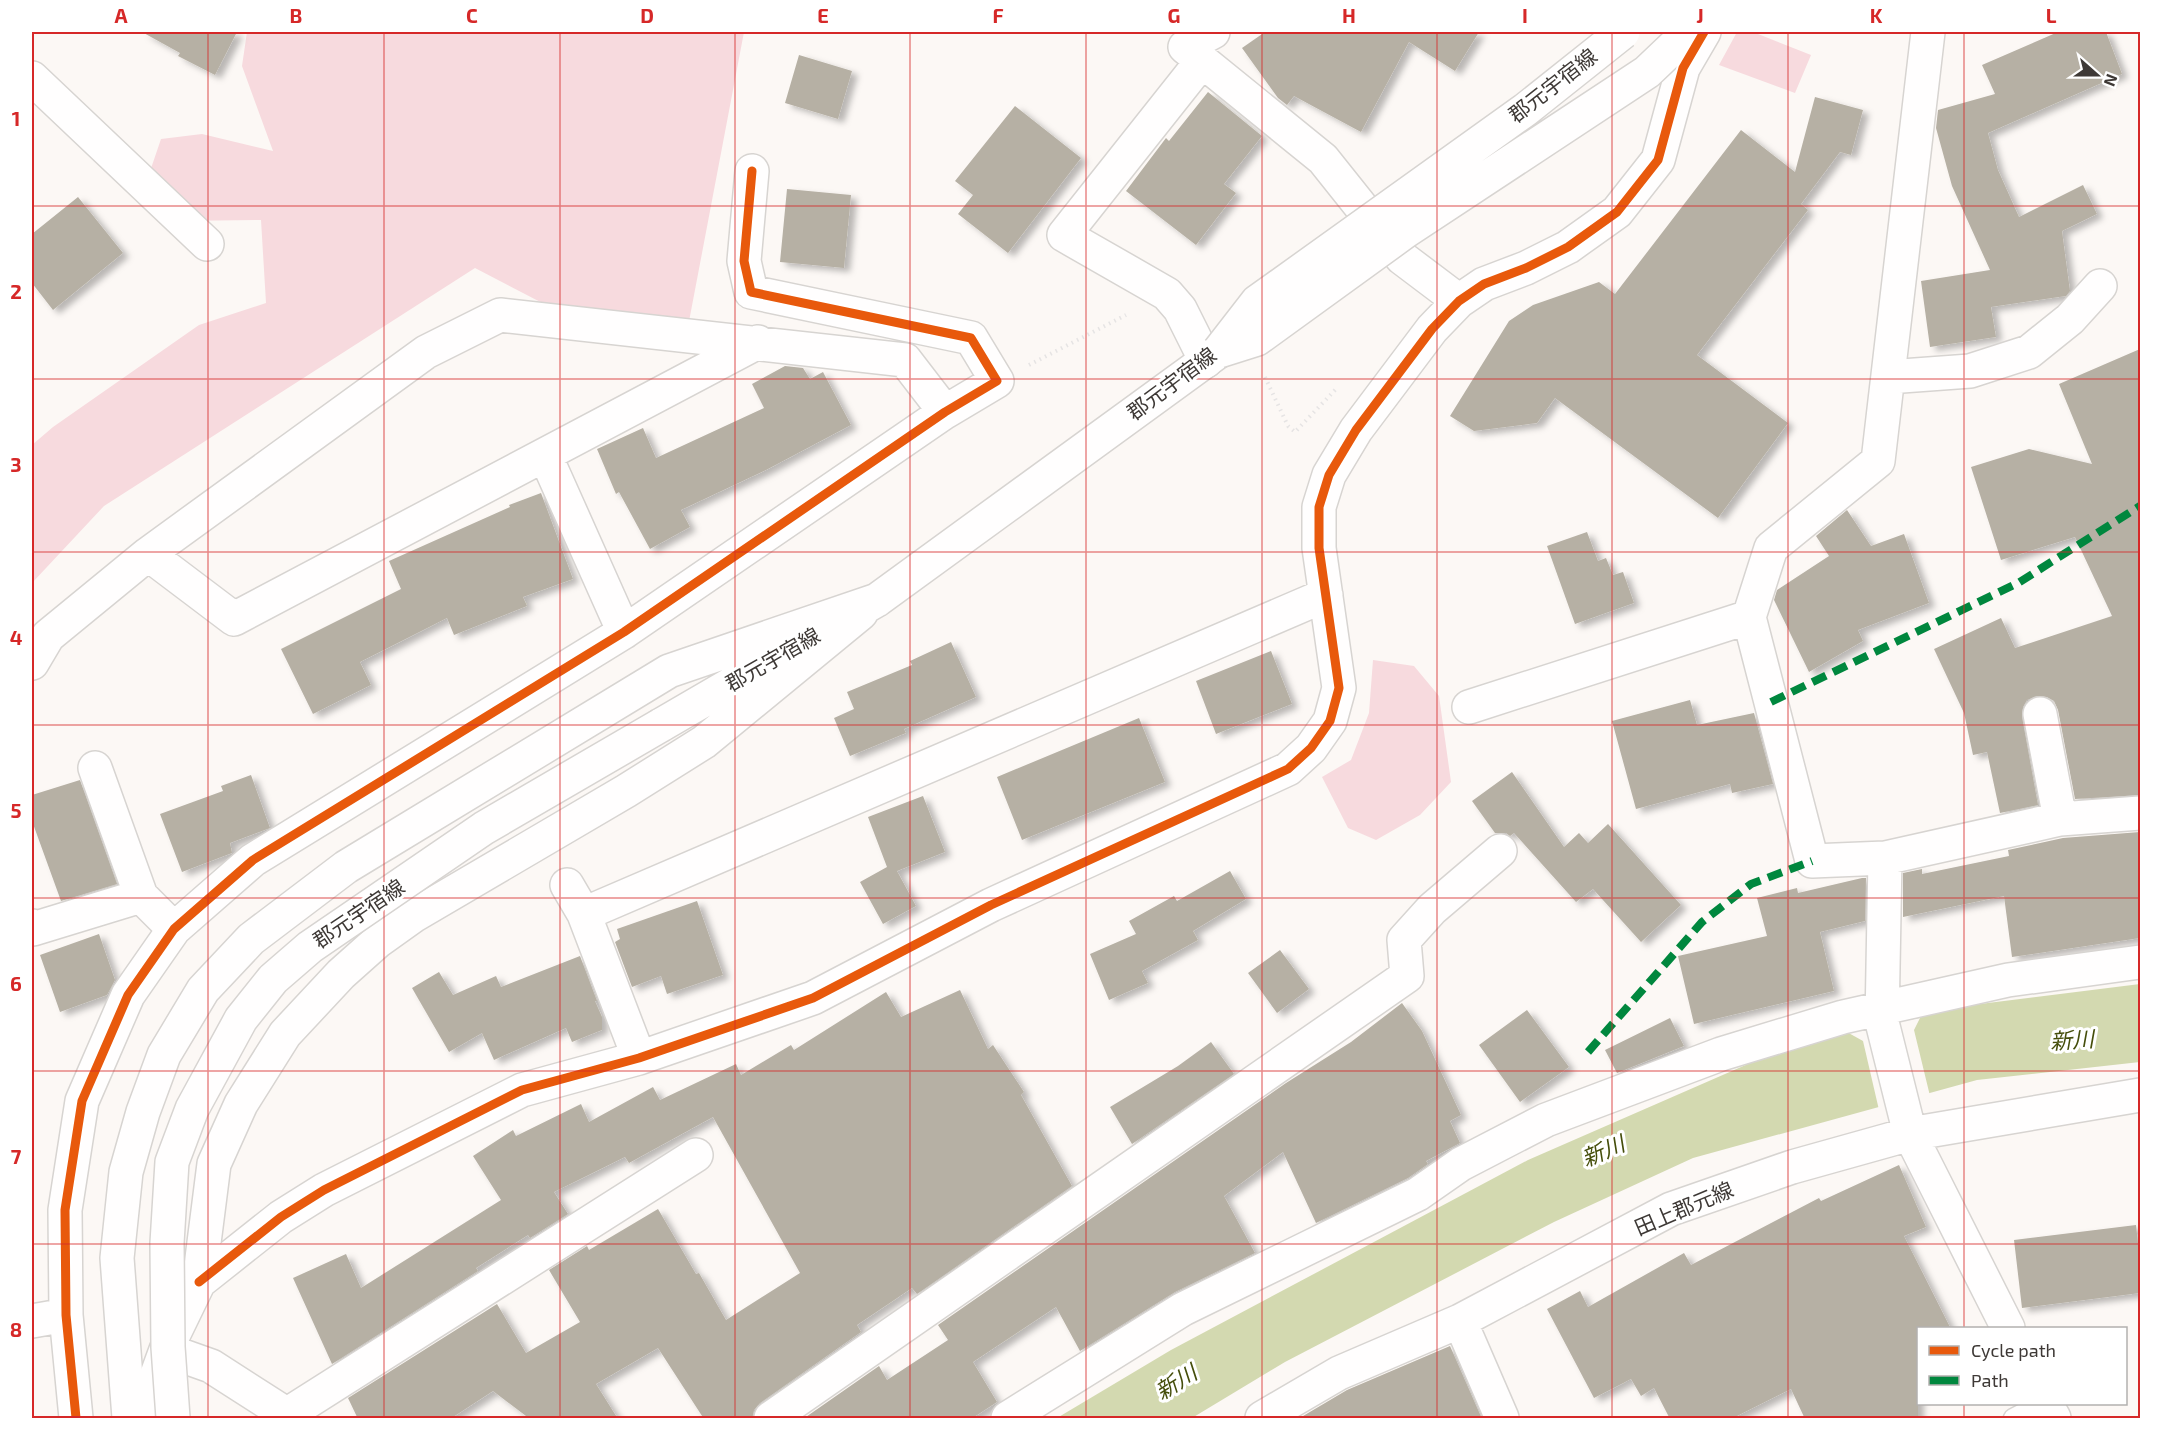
<svg xmlns="http://www.w3.org/2000/svg" width="2172" height="1450" font-family="'Exo 2','Noto Sans JP',sans-serif">
  <defs>
    <filter id="shadow"><feDropShadow dx="6" dy="4" stdDeviation="3" flood-color="#0004"/></filter>
  </defs>
  <rect width="100%" height="100%" fill="#fcf8f5"/>
  <path fill="#f7dade" d="M 247,32 L 744,32 L 687,332 L 550,307 L 475,268 L 104,506 L 32,583 L 32,445 L 53,427 L 199,325 L 266,303 L 261,220 L 177,221 L 145,186 L 161,139 L 202,134 L 273,151 L 242,66 Z
    M 1737,32 L 1753,32 L 1811,55 L 1795,93 L 1719,65 Z
    M 1373,660 L 1414,666 L 1439,696 L 1451,782 L 1420,815 L 1376,840 L 1348,828 L 1322,777 L 1351,760 L 1369,713 Z"/>
  <path fill="#d3d9b0" d="M 2140,984 L 2140,1062 L 1977,1080 L 1693,1158 L 1554,1222 L 1285,1362 L 1192,1418 L 1057,1418 L 1171,1350 L 1528,1160 L 1787,1047 L 1948,1008 Z"/>
  <path fill="#fcf8f5" d="M 1920,1018 L 1914,1030 L 1930,1096 L 1879,1110 L 1863,1041 L 1845,1031 Z"/>
  <path fill="#b6b0a4" filter="url(#shadow)" d="M 142,32 L 237,32 L 215,75 L 178,56 L 180,53 Z
    M 1265,32 L 1479,32 L 1455,71 L 1409,42 L 1361,132 L 1294,96 L 1287,105 L 1278,98 L 1242,48 Z
    M 2058,32 L 2106,32 L 2122,74 L 1988,133 L 1998,170 L 2019,217 L 2083,185 L 2097,214 L 2062,231 L 2070,291 L 2066,296 L 1991,307 L 1996,337 L 1930,347 L 1921,281 L 1990,270 L 1952,186 L 1936,128 L 1938,110 L 1995,94 L 1982,65 Z
    M 799,55 L 852,71 L 838,119 L 785,103 Z
    M 1208,92 L 1262,136 L 1224,184 L 1236,193 L 1196,245 L 1126,191 L 1166,138 L 1169,141 Z
    M 1815,97 L 1863,110 L 1851,155 L 1840,152 L 1801,204 L 1808,210 L 1697,355 L 1788,423 L 1718,518 L 1555,398 L 1537,423 L 1474,431 L 1450,416 L 1509,321 L 1533,305 L 1599,282 L 1615,294 L 1741,130 L 1795,172 Z
    M 1015,106 L 1081,158 L 1008,253 L 958,214 L 973,195 L 955,181 Z
    M 787,189 L 851,195 L 844,268 L 780,262 Z
    M 78,197 L 123,253 L 53,310 L 32,283 L 32,234 Z
    M 2140,349 L 2140,795 L 2075,799 L 2058,710 L 2054,701 L 2047,697 L 2037,696 L 2027,700 L 2023,707 L 2022,717 L 2038,805 L 2000,813 L 1987,752 L 1973,755 L 1964,713 L 1934,649 L 2001,618 L 2015,648 L 2112,616 L 2075,537 L 2001,560 L 1971,467 L 2029,449 L 2092,464 L 2059,384 Z
    M 785,366 L 803,368 L 810,379 L 823,372 L 851,425 L 766,470 L 681,510 L 690,527 L 650,549 L 619,492 L 616,494 L 597,449 L 643,428 L 656,458 L 764,408 L 752,384 Z
    M 541,493 L 573,579 L 523,597 L 527,606 L 454,635 L 447,618 L 360,662 L 371,685 L 313,714 L 281,649 L 401,589 L 389,561 L 510,507 L 509,505 Z
    M 1847,510 L 1871,546 L 1904,534 L 1929,603 L 1858,630 L 1863,641 L 1809,672 L 1774,600 L 1777,590 L 1829,556 L 1816,536 Z
    M 1587,532 L 1598,561 L 1606,558 L 1613,575 L 1623,572 L 1634,603 L 1575,624 L 1547,546 Z
    M 951,642 L 976,697 L 904,729 L 906,733 L 850,756 L 834,718 L 854,709 L 847,692 L 912,665 L 910,661 Z
    M 1271,651 L 1292,704 L 1216,734 L 1196,681 Z
    M 1690,700 L 1697,725 L 1754,713 L 1773,784 L 1732,793 L 1730,784 L 1636,809 L 1612,721 Z
    M 1139,718 L 1165,782 L 1022,840 L 997,777 Z
    M 1512,772 L 1564,847 L 1579,833 L 1588,843 L 1608,824 L 1681,905 L 1641,942 L 1593,889 L 1576,902 L 1514,833 L 1510,836 L 1506,833 L 1495,833 L 1472,801 Z
    M 251,775 L 270,828 L 230,843 L 232,853 L 182,872 L 160,814 L 223,791 L 221,786 Z
    M 80,780 L 117,884 L 61,901 L 32,821 L 32,795 Z
    M 923,796 L 945,852 L 897,871 L 916,906 L 883,924 L 860,882 L 887,867 L 868,817 Z
    M 2140,832 L 2140,938 L 2012,957 L 2004,896 L 1903,917 L 1903,873 L 1922,869 L 1922,874 L 2009,856 L 2008,850 L 2063,838 Z
    M 1230,871 L 1246,899 L 1193,931 L 1198,940 L 1142,971 L 1148,983 L 1109,1000 L 1090,954 L 1136,934 L 1129,921 L 1174,896 L 1177,901 Z
    M 1862,878 L 1866,878 L 1865,921 L 1820,932 L 1834,991 L 1694,1024 L 1678,956 L 1767,936 L 1757,898 L 1797,888 L 1798,893 Z
    M 697,901 L 723,975 L 667,994 L 661,976 L 632,987 L 615,942 L 620,939 L 617,929 Z
    M 99,934 L 115,980 L 107,995 L 60,1012 L 40,955 Z
    M 1280,950 L 1309,989 L 1277,1013 L 1248,973 Z
    M 580,956 L 597,1001 L 595,1001 L 602,1017 L 602,1030 L 572,1042 L 566,1028 L 494,1060 L 482,1033 L 449,1052 L 412,988 L 439,972 L 453,995 L 496,976 L 501,987 Z
    M 960,990 L 988,1049 L 993,1045 L 1024,1092 L 1021,1095 L 1072,1186 L 917,1294 L 912,1288 L 857,1325 L 861,1332 L 760,1403 L 754,1410 L 752,1419 L 704,1419 L 658,1348 L 596,1384 L 618,1419 L 530,1419 L 493,1391 L 450,1419 L 358,1419 L 348,1398 L 497,1304 L 526,1353 L 580,1322 L 549,1270 L 587,1246 L 589,1250 L 658,1209 L 696,1274 L 699,1273 L 726,1320 L 800,1273 L 713,1117 L 629,1163 L 625,1157 L 554,1192 L 568,1214 L 530,1238 L 528,1235 L 476,1268 L 478,1271 L 332,1364 L 293,1278 L 346,1254 L 361,1288 L 501,1200 L 473,1156 L 513,1130 L 516,1136 L 581,1104 L 589,1122 L 653,1087 L 660,1100 L 736,1064 L 741,1075 L 791,1045 L 794,1050 L 886,992 L 901,1017 Z
    M 1402,1003 L 1422,1031 L 1461,1115 L 1450,1121 L 1460,1143 L 1426,1161 L 1428,1164 L 1408,1178 L 1316,1223 L 1283,1152 L 1224,1196 L 1255,1253 L 1175,1292 L 1080,1351 L 1056,1307 L 973,1362 L 997,1402 L 971,1419 L 803,1419 L 879,1366 L 887,1380 L 948,1340 L 938,1325 L 1286,1083 L 1351,1042 Z
    M 1527,1010 L 1569,1067 L 1520,1102 L 1479,1045 Z
    M 1670,1018 L 1684,1046 L 1617,1073 L 1605,1050 Z
    M 1211,1042 L 1234,1074 L 1132,1144 L 1110,1107 L 1178,1066 Z
    M 1899,1165 L 1926,1227 L 1904,1236 L 1951,1329 L 1918,1329 L 1918,1419 L 1805,1419 L 1791,1389 L 1731,1419 L 1670,1419 L 1654,1388 L 1641,1396 L 1631,1379 L 1594,1398 L 1547,1309 L 1580,1291 L 1588,1307 L 1684,1253 L 1691,1265 L 1819,1198 L 1821,1201 Z
    M 2136,1225 L 2140,1262 L 2140,1293 L 2022,1308 L 2014,1240 Z
    M 1450,1346 L 1482,1419 L 1298,1419 L 1347,1390 Z"/>
  <g fill="none" stroke-linecap="round" stroke-linejoin="round">
    <g stroke="#d7d4d1" stroke-width="21">
      <path id="lane" d="M 2013,1418 L 2040,1404"/>
    </g>
    <g stroke="#d7d4d1" stroke-width="36">
      <path id="street" d="M 1213,32 L 1185,47 L 1323,159 L 1402,258 L 1459,301
        M 1928,32 L 1878,461 L 1771,548 L 1749,617 L 1812,861 L 1885,858 L 1882,1022 L 1910,1134 L 2008,1328
        M 1202,61 L 1064,235 L 1167,294 L 1180,309 L 1206,361
        M 32,78 L 207,244
        M 1888,377 L 1970,371 L 2029,352 L 2070,319 L 2100,286
        M 545,455 L 624,632
        M 148,554 L 234,619 L 758,342
        M 32,663 L 48,636 L 148,554 L 426,352 L 500,315 L 905,360 L 945,412
        M 1469,707 L 1749,617
        M 2040,714 L 2060,819
        M 95,768 L 141,896 L 174,929
        M 1885,858 L 2060,819 L 2140,813
        M 567,885 L 584,914 L 639,1058
        M 584,914 L 1326,595
        M 32,926 L 33,929 L 141,896
        M 32,1321 L 66,1315
        M 1460,1321 L 1502,1418
        M 166,1350 L 211,1366 L 292,1418
        M 2046,1404 L 2054,1418
        M 288,1414 L 696,1155
        M 76,1418 L 66,1315 L 65,1210 L 82,1101 L 128,995 L 174,929 L 253,860 L 624,632 L 945,412 L 997,381 L 971,338 L 751,292 L 744,261 L 752,171
        M 141,1418 L 166,1350 L 199,1282 L 281,1217 L 324,1190 L 522,1090 L 639,1058 L 813,998 L 991,905 L 1288,769 L 1311,748 L 1330,721 L 1339,688 L 1319,548 L 1319,507 L 1329,475 L 1356,430 L 1432,329 L 1459,301 L 1484,284 L 1526,268 L 1568,247 L 1617,212 L 1658,160 L 1683,68 L 1704,32
        M 771,1418 L 1407,976 L 1404,940 L 1432,909 L 1500,851
        M 1008,1418 L 1183,1309 L 1418,1194 L 1461,1164 L 1546,1120 L 1721,1054 L 1843,1017 L 2008,980 L 2140,962
        M 1262,1418 L 1339,1373 L 1460,1321 L 1671,1209 L 1792,1167 L 1910,1134 L 2140,1095"/>
    </g>
    <g stroke="#d7d4d1" stroke-width="36">
      <path id="secondary" d="M 858,611 L 877,600 L 1219,351
        M 661,725 L 795,647
        M 199,1282 L 214,1164 L 241,1104 L 285,1034 L 341,974 L 378,941 L 413,916 L 626,791 L 704,742 L 861,613
        M 129,1418 L 117,1258 L 126,1172 L 143,1112 L 164,1055 L 203,990 L 251,939 L 346,867 L 669,671 L 877,600"/>
    </g>
    <path stroke="#e6e4e4" stroke-width="4" stroke-dasharray="1.5 4.5" stroke-linecap="butt" d="M 1029,365 L 1126,315
      M 1265,377 L 1288,426 L 1295,432 L 1337,388"/>
    <use href="#lane" stroke="#fffefe" stroke-width="18"/>
    <use href="#street" stroke="#fffefe" stroke-width="33"/>
    <use href="#secondary" stroke="#fffefe" stroke-width="33"/>
    <g stroke="#d7d4d1" stroke-width="36" stroke-linecap="butt">
      <path id="secondary-bridge" d="M 1219,351 L 1257,339 L 1406,231 L 1647,72 L 1689,32
        M 1219,351 L 1257,302 L 1525,110 L 1623,32
        M 173,1418 L 168,1347 L 167,1243 L 172,1162 L 192,1109 L 241,1019 L 273,979 L 310,947 L 484,828 L 661,725"/>
    </g>
    <use href="#secondary-bridge" stroke="#fffefe" stroke-width="33"/>
    <path stroke="#00873e" stroke-width="8" stroke-dasharray="15 8" stroke-linecap="butt" d="M 1771,702 L 2018,583 L 2140,506
      M 1588,1052 L 1702,922 L 1751,884 L 1812,861"/>
    <g stroke="#fff" stroke-width="13">
      <path id="cycleway" d="M 199,1282 L 281,1217 L 324,1190 L 522,1090 L 639,1058 L 813,998 L 991,905 L 1288,769 L 1311,748 L 1330,721 L 1339,688 L 1319,548 L 1319,507 L 1329,475 L 1356,430 L 1432,329 L 1459,301 L 1484,284 L 1526,268 L 1568,247 L 1617,212 L 1658,160 L 1683,68 L 1704,32
        M 76,1418 L 66,1315 L 65,1210 L 82,1101 L 128,995 L 174,929 L 253,860 L 624,632 L 945,412 L 997,381 L 971,338 L 751,292 L 744,261 L 752,171"/>
    </g>
    <use href="#cycleway" stroke="#e8590c" stroke-width="9"/>
  </g>
  <path fill="none" stroke="#d62828" stroke-width="1.5" stroke-opacity="0.55" d="M 208,32 L 208,1418M 384,32 L 384,1418M 560,32 L 560,1418M 735,32 L 735,1418M 910,32 L 910,1418M 1086,32 L 1086,1418M 1262,32 L 1262,1418M 1437,32 L 1437,1418M 1612,32 L 1612,1418M 1788,32 L 1788,1418M 1964,32 L 1964,1328M 32,206 L 2140,206M 32,379 L 2140,379M 32,552 L 2140,552M 32,725 L 2140,725M 32,898 L 2140,898M 32,1071 L 2140,1071M 32,1244 L 2140,1244M 1964,1404 L 1964,1418"/>
  <g text-anchor="middle" stroke-width="6" stroke-linejoin="round" paint-order="stroke">
    <g font-size="21" fill="#3e3936" stroke="#fff">
      <text transform="translate(1553 86) rotate(-38)" y="7">郡元宇宿線</text>
      <text transform="translate(1172 384) rotate(-37)" y="7">郡元宇宿線</text>
      <text transform="translate(773 660) rotate(-30)" y="7">郡元宇宿線</text>
      <text transform="translate(359 914) rotate(-34)" y="7">郡元宇宿線</text>
      <text transform="translate(1684 1209) rotate(-23)" y="7">田上郡元線</text>
    </g>
    <g font-size="22" font-style="italic" fill="#454e0b" stroke="#fff">
      <text transform="translate(2072 1040) rotate(-4)" y="8">新川</text>
      <text transform="translate(1603 1151) rotate(-23)" y="8">新川</text>
      <text transform="translate(1176 1382) rotate(-32)" y="8">新川</text>
    </g>
  </g>
  <rect width="2172" height="1450" fill="none" stroke="#ffffff" stroke-width="66"/>
  <rect x="1917" y="1327" width="210" height="78" fill="#ffffff" stroke="#b2b0af" stroke-width="1.5"/>
  <rect x="1929" y="1346" width="30" height="9" fill="#e8590c" stroke="#b2b0af" stroke-width="1.5"/>
  <text x="1971" y="1357" font-size="18" fill="#3e3936">Cycle path</text>
  <rect x="1929" y="1376" width="30" height="9" fill="#00873e" stroke="#b2b0af" stroke-width="1.5"/>
  <text x="1971" y="1387" font-size="18" fill="#3e3936">Path</text>
  <g transform="translate(2097 75) rotate(111)" stroke="#ffffff" stroke-width="4.5" paint-order="stroke">
  <path d="M0-4.5L10 22L0 15L-10 22Z" fill="#3e3936"/>
  <text y="-9" font-size="16" font-weight="bold" text-anchor="middle" fill="#3e3936">N</text>
  </g>
  <rect x="33" y="33" width="2106" height="1384" fill="none" stroke="#d62828" stroke-width="2"/>
  <g font-size="20" text-anchor="middle" font-weight="bold" fill="#d62828">
    <text x="121" y="23">A</text>
    <text x="296" y="23">B</text>
    <text x="472" y="23">C</text>
    <text x="647" y="23">D</text>
    <text x="823" y="23">E</text>
    <text x="998" y="23">F</text>
    <text x="1174" y="23">G</text>
    <text x="1349" y="23">H</text>
    <text x="1525" y="23">I</text>
    <text x="1700" y="23">J</text>
    <text x="1876" y="23">K</text>
    <text x="2051" y="23">L</text>
    <text x="16" y="126">1</text>
    <text x="16" y="299">2</text>
    <text x="16" y="472">3</text>
    <text x="16" y="645">4</text>
    <text x="16" y="818">5</text>
    <text x="16" y="991">6</text>
    <text x="16" y="1164">7</text>
    <text x="16" y="1337">8</text>
  </g>
</svg>
